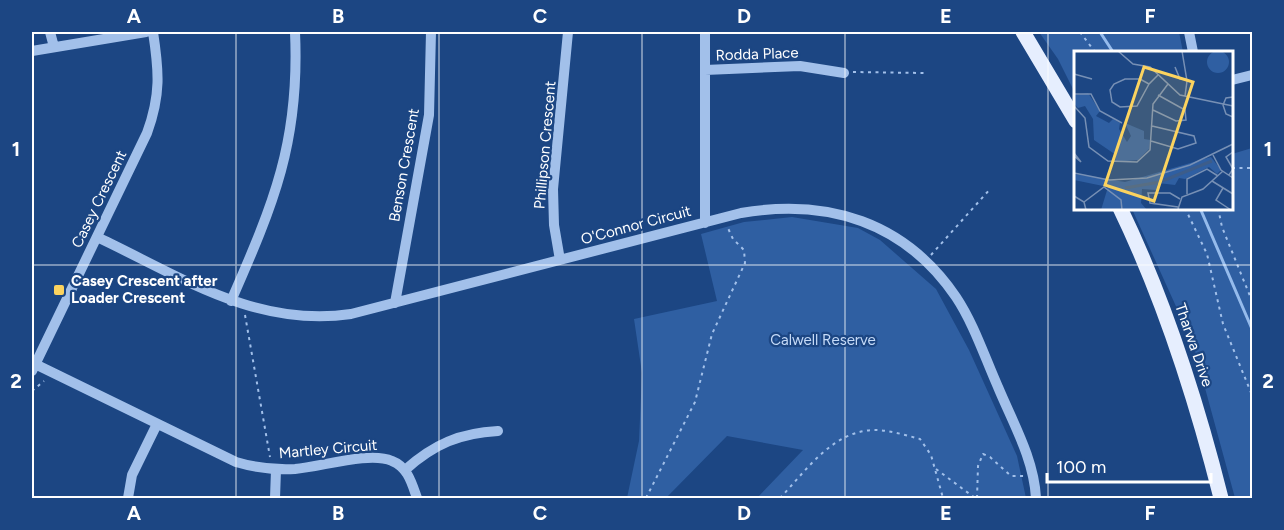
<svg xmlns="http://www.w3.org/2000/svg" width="1284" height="530" font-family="Figtree,sans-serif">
  <rect width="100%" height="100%" fill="#1c4683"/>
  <path fill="#2f5fa2" d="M 1039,32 L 1179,32 L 1183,52 L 1076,52 L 1075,93 L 1058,59 Z
    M 1252,148 L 1252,498 L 1235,498 L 1193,344 L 1132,209 L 1232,208 L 1232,154 Z
    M 792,217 L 858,228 L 880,240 L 936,289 L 969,350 L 1017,456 L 1026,498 L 757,498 L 803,450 L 727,436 L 666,498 L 627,498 L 639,441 L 642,373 L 634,319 L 717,301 L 701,234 L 744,222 Z"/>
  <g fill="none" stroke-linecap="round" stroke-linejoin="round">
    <path stroke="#95bbec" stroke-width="3" d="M 1100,32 L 1113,52
      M 1200,208 L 1252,329"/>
    <path stroke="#a2c0ea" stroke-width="2" stroke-dasharray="3 4.5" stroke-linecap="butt" d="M 1080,32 L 1095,52
      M 853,72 L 924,73
      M 1232,168 L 1252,168
      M 1185,208 L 1207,254 L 1223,324 L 1252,395
      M 1218,208 L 1222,227 L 1252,301
      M 931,255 L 991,188
      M 245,315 L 270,457
      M 32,391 L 44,381
      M 936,469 L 975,498
      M 646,498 L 695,402 L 712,334 L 745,263 L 744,250 L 733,239 L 727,226
      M 780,498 C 806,471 832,431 874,430 C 889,430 905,435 920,439 L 931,455 L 943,498
      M 977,498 L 978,466 L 983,454 L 990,457 L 1011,476 L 1024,476"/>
    <path stroke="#a2c0ea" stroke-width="10" d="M 50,32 L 54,47
      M 1189,32 L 1193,52
      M 32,51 L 146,32
      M 705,70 L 800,66 L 844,73
      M 1232,80 L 1252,75
      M 705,223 L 705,32
      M 97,237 C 180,276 255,328 351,314 L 741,213 C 828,198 905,222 956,297 C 974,324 985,358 998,387 C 1013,423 1034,459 1036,498
      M 560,260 L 554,225 L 553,189 L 568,32
      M 231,301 C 274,203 300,141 295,32
      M 395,303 L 429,115 L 431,32
      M 35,364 L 236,462 C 256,468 274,470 295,469 C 321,467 370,451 392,461 C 408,467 412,484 417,498
      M 32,371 L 147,133 C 161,95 159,71 153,32
      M 405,470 C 434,444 460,433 498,431
      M 128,498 L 132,475 L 157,424
      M 275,498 L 276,470"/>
    <path stroke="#e6eefe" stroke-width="15" d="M 1023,32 L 1076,121
      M 1120,208 C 1165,301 1196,399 1221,498"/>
  </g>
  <path fill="none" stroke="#fff" stroke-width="1.5" stroke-opacity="0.55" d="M 236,32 L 236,498M 439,32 L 439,498M 642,32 L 642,498M 845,32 L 845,498M 1048,32 L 1048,498M 32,265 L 1252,265"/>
  <rect fill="#fbd35f" stroke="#1c4683" stroke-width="2" x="53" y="284" width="12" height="12" rx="3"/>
  <g text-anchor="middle" stroke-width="4.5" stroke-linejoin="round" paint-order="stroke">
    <g font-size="15" fill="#fff" stroke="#1c4683">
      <text transform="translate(757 54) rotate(-2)" y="5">Rodda Place</text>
      <text transform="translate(545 145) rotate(-85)" y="5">Phillipson Crescent</text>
      <text transform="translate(404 165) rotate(-80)" y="5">Benson Crescent</text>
      <text transform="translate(99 199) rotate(-64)" y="5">Casey Crescent</text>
      <text transform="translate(636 225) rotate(-15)" y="5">O'Connor Circuit</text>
      <text transform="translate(1194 345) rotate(71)" y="5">Tharwa Drive</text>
      <text transform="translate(328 449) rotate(-5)" y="5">Martley Circuit</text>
    </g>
    <g font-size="15" font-weight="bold" fill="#fff" stroke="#1c4683" text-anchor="start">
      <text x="71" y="286">Casey Crescent after<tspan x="71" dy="17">Loader Crescent</tspan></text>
    </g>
    <g font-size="15" fill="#c6dbf8" stroke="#1c4683">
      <text x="823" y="345">Calwell Reserve</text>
    </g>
  </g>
  <g transform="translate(1074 51)">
    <rect width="159" height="159" fill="#1c4683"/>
    <path d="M133 11a11 11 0 1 1 22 0a11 11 0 1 1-22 0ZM 14,42 L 26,60 L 22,65 L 35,72 L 39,68 L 46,72 L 45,78 L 53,91 L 57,85 L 51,72 L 70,80 L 70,88 L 76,89 L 75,98 L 64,109 L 41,111 L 42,104 L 20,89 L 19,68 L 11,55 L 4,57 L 0,53 L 0,44 ZM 137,106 L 147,119 L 143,123 L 135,116 L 111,128 L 105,127 L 101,134 L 84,132 L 82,139 L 68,138 L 67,152 L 73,159 L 27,159 L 34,136 L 0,129 L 0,123 L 51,131 Z" fill="#2f5fa2"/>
    <path fill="none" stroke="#3d5d8a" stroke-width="3" d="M 51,137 L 86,131 L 138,110"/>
    <path fill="none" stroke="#7790b5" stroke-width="1.5" d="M 44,0 L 59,13 L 76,16 L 106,44 L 159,55M 108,0 L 113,30 L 111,45M 101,16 L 106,28 L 113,28M 0,23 L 18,28M 75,33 L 63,55 L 46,56 L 38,51 L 36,39 L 40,33 L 51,28 L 66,28 L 75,33 L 84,24M 0,43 L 17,43 L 26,60 L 48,72M 159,46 L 152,47 L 149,54 L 152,63 L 159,66M 0,55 L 11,67 L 15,96 L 34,110 L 63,111 L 76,99 L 79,53 L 94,33M 79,59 L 102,70 L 112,69 L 111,59 L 84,44M 77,90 L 104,98 L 122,92 L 120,85 L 78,75M 0,102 L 7,111 L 0,105M 139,104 L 147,119 L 159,127M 0,122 L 35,129 L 73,127 L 116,114 L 159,93M 155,124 L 159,118 L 152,106 L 159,101M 138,130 L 159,143M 149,137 L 142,149 L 157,159M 113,143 L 113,128 L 133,118 L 144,125M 0,145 L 10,151 L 12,159M 10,151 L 30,136 L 47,149 L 48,159M 104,156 L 76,152 L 74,142 L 96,142 L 106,148M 104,158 L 108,146 L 129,138 L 149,120"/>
    <path fill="#fbd35f" fill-opacity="0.15" stroke="#fbd35f" stroke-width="3" d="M 70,16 L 119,31 L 80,150 L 31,134 Z"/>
    <rect width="159" height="159" fill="none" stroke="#fff" stroke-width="3"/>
  </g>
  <rect width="1284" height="530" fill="none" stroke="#1c4683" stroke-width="66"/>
  <path d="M1047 473v9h164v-9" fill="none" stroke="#ffffff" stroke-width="3"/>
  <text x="1056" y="473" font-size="18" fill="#ffffff" stroke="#1c4683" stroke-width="4.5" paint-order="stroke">100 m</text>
  <rect x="33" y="33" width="1218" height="464" fill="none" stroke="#fff" stroke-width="2"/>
  <g font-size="20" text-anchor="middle" font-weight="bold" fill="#fff">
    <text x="134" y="23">A</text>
    <text x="338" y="23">B</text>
    <text x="540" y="23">C</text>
    <text x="744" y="23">D</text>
    <text x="946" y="23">E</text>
    <text x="1150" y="23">F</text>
    <text x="16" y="156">1</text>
    <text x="1268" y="156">1</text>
    <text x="16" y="388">2</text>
    <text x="1268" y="388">2</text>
    <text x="134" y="520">A</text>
    <text x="338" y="520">B</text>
    <text x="540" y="520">C</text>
    <text x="744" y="520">D</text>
    <text x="946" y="520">E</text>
    <text x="1150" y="520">F</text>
  </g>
</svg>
